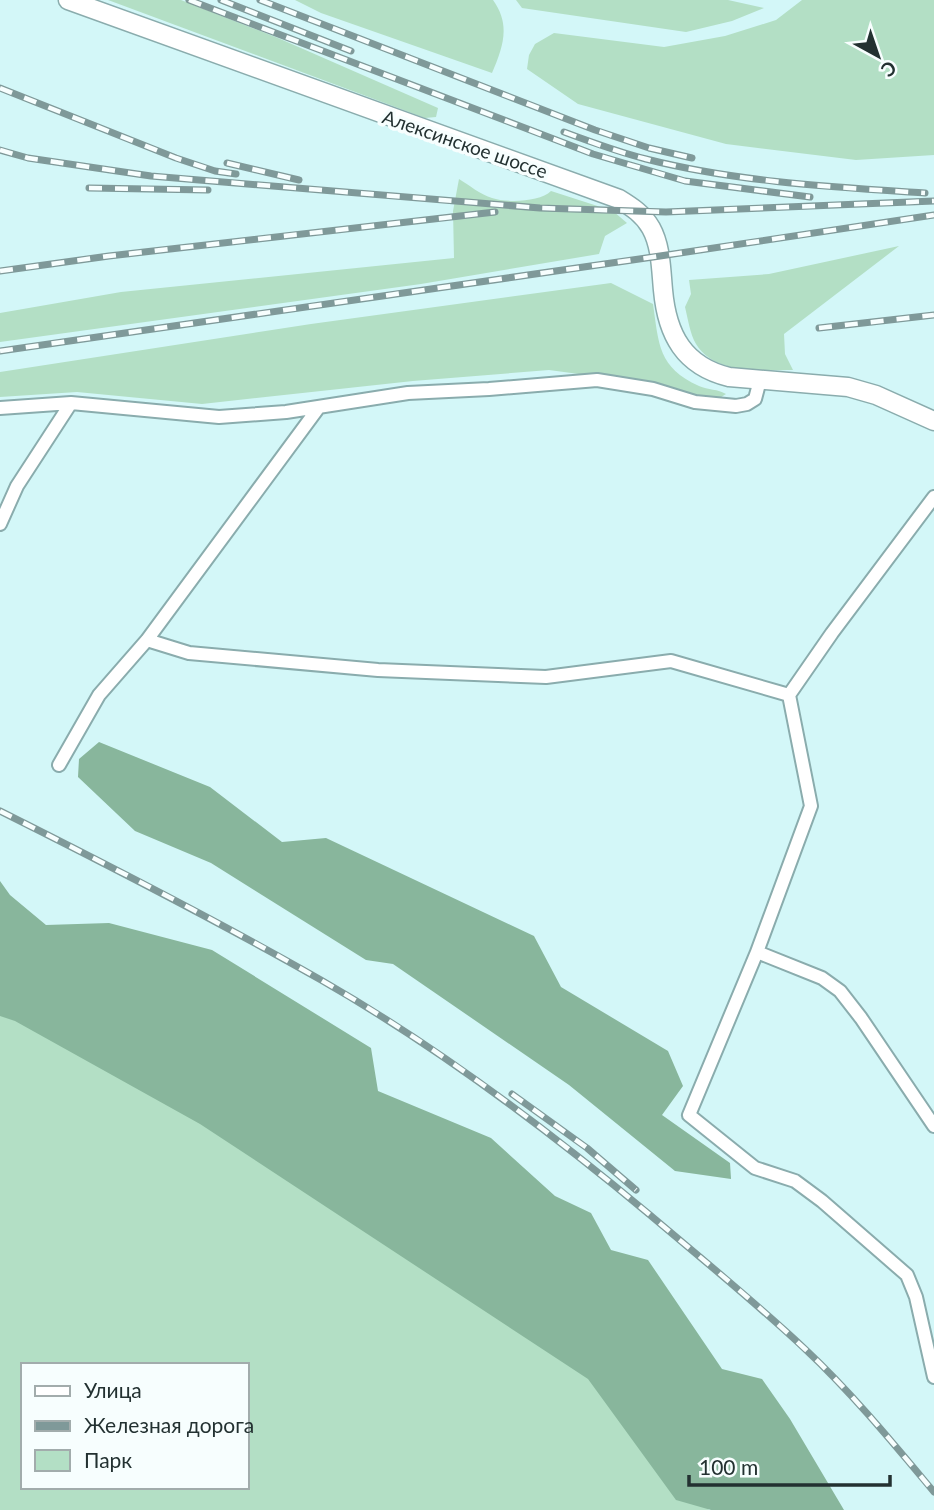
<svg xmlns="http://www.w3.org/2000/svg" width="934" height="1510" font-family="Lato,sans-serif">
  <rect width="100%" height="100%" fill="#d3f7f8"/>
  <path fill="#b3dfc5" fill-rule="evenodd" d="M 108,0 L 181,0 L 278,38 L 438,108 L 436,117 L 425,118 Z
    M 295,0 L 493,0 C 511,25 503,47 492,73 L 321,13 Z
    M 516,0 L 728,0 L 764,8 L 732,21 L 686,32 L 522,8 Z
    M 802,0 L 934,0 L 934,155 L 856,160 L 726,144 L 578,104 L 527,69 L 529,55 L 535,44 L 554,33 L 664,47 L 725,36 L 776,20 Z
    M 459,179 C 469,185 481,195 492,198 C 507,203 540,202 551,191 L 613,211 L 627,223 L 605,236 L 599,254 L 421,284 L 0,342 L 0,313 L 121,292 L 454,258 L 453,211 Z
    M 899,246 L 784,334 L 785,354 L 793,370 C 762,370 715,375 696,344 C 690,334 688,319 685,307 L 691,294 L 689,280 L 769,274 Z
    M 611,283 L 653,304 C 659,345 658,367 699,386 C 708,390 718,389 726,394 L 718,399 L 699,398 L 668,386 L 549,370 L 413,381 L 202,404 L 77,392 L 0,397 L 0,372 L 311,324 Z
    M 0,994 L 599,1368 L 709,1510 L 0,1510 ZM 23,1365 L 247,1365 L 247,1487 L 23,1487 Z"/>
  <path fill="#88b69c" d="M 99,742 L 210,787 L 282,842 L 326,838 L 534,936 L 561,987 L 668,1051 L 683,1086 L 662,1115 L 730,1163 L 731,1179 L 675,1171 L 569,1085 L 393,964 L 366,960 L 211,863 L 135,831 L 78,777 L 79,759 Z
    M 0,881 L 10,895 L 46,925 L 109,923 L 212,950 L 371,1048 L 378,1091 L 491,1138 L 555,1196 L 591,1213 L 611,1250 L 648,1260 L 722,1369 L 762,1379 L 790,1419 L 844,1510 L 711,1510 L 676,1500 L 588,1379 L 200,1124 L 15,1021 L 0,1016 Z"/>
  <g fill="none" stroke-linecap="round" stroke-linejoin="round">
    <g stroke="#8aacad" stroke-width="16">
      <path id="minor" d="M 0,408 L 71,403 L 219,417 L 286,412 L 408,393 L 489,389 L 597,380 L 653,389 L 695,402 L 736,406 L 747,404 L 755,399 L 760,380
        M 934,497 L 832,633 L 789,695 L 811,806 L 757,952 L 689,1115 L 755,1168 L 795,1181 L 822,1201 L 907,1275 L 916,1297 L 934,1377
        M 0,524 L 17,486 L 71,403
        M 147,640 L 189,653 L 378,670 L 546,677 L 671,661 L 789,695
        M 59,765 L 99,695 L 147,640 L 319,407
        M 757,952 L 822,978 L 840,991 L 861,1018 L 934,1126"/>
    </g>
    <g stroke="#8aacad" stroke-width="21">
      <path id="secondary" d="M 68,0 L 619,199 C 632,207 643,214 651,228 C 661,246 661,269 663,290 C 667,335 684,366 729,377 L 848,387 L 876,395 L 934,421"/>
    </g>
    <use href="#minor" stroke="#fff" stroke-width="12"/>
    <use href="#secondary" stroke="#fff" stroke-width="18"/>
    <g stroke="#7f9999" stroke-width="7">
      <path id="rail" d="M 189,0 L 593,154 L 685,181 L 810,197
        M 221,0 L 351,51
        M 260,0 L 595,130 L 649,148 L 692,158
        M 0,88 L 176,158 L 215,171 L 236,174
        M 564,132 C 591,142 618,152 646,159 C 737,182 832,187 925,193
        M 0,150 L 28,158 L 151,176 L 540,208 L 666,212 L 934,201
        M 227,163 L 299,180
        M 89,188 L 208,190
        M 0,271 L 109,256 L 495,212
        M 819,328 L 934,315
        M 0,351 L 660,256 L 934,215
        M 0,811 C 108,865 216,920 321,980 C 438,1047 547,1129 650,1215 C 702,1259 755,1302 805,1349 C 852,1393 893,1443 934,1492
        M 512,1094 L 587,1148 L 636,1190"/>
    </g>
    <use href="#rail" stroke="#f7fefe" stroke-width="4.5" stroke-dasharray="13" stroke-linecap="butt"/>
  </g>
  <g text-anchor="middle" stroke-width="7" stroke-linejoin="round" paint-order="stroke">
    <g font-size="19" fill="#233131" stroke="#f7fefe">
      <text transform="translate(465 144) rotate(19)" y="7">Алексинское шоссе</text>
    </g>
  </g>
  <rect x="21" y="1363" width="228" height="126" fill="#f7fefe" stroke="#a2acac" stroke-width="2"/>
  <rect x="35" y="1386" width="35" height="10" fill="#ffffff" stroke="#a2acac" stroke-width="2"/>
  <text x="84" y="1398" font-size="21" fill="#233131">Улица</text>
  <rect x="35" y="1421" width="35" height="10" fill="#7f9999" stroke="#a2acac" stroke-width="2"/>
  <text x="84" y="1433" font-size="21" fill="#233131">Железная дорога</text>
  <rect x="35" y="1450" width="35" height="21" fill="#b3dfc5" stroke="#a2acac" stroke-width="2"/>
  <text x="84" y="1468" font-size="21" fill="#233131">Парк</text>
  <g transform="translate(878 56) rotate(140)" stroke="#f7fefe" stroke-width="5" paint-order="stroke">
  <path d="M0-5L12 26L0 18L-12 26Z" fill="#233131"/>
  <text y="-10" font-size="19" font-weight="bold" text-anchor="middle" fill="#233131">С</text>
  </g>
  <path d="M689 1475v10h201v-10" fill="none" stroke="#233131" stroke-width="3.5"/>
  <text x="699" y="1475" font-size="21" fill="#233131" stroke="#f7fefe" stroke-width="5" paint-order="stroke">100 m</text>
</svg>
